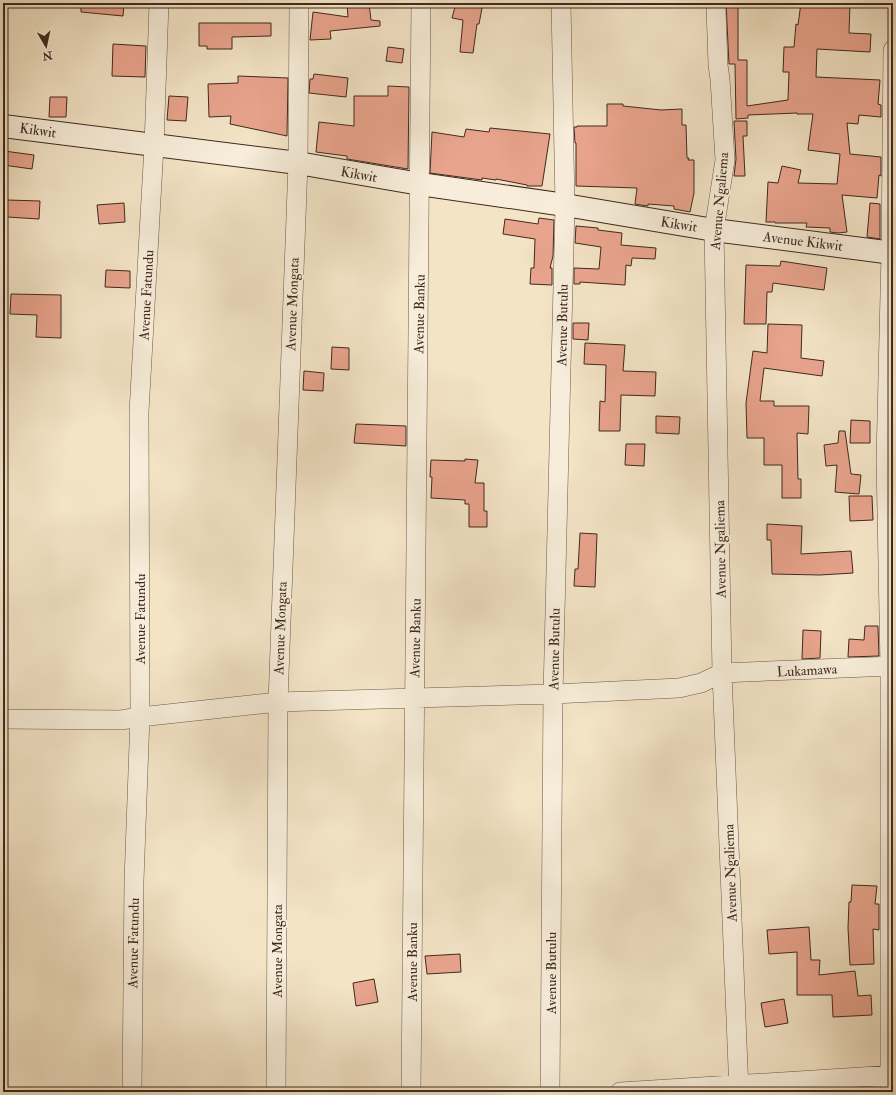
<svg xmlns="http://www.w3.org/2000/svg" width="896" height="1095" font-family="'IM FELL Double Pica',serif">
  <rect width="100%" height="100%" fill="#f3e4c6"/>
  <filter id="stains"><feTurbulence type="fractalNoise" baseFrequency=".005" numOctaves="4"/><feColorMatrix values="0 0 0 0 .2 0 0 0 0 .09 0 0 0 0 .02 0 0 0 .5 -.17"/></filter>
  <radialGradient id="worn" r=".72"><stop offset=".6" stop-color="#630" stop-opacity="0"/><stop offset="1" stop-color="#630" stop-opacity=".3"/></radialGradient>
  <path fill="#e9a48d" stroke="#40291e" d="M 81,3 L 124,3 L 123,16 L 81,12 Z
    M 347,3 L 369,3 L 371,20 L 380,21 L 380,26 L 330,31 L 331,39 L 310,40 L 313,12 L 348,17 Z
    M 456,3 L 482,8 L 479,24 L 477,24 L 473,53 L 460,52 L 463,20 L 452,18 Z
    M 726,3 L 738,3 L 738,60 L 747,60 L 747,106 L 788,100 L 789,72 L 783,72 L 784,47 L 794,47 L 796,24 L 798,25 L 801,3 L 850,4 L 849,33 L 871,34 L 870,52 L 817,49 L 816,77 L 880,80 L 878,104 L 881,105 L 881,117 L 859,115 L 858,124 L 847,123 L 850,154 L 881,157 L 881,176 L 879,175 L 877,198 L 842,195 L 847,232 L 838,233 L 830,232 L 830,228 L 806,227 L 807,223 L 775,223 L 775,222 L 766,222 L 768,182 L 778,183 L 782,166 L 801,170 L 798,183 L 837,184 L 840,154 L 808,150 L 813,114 L 797,114 L 797,113 L 748,115 L 748,118 L 736,119 L 735,64 L 729,64 Z
    M 199,23 L 271,23 L 271,36 L 232,37 L 232,49 L 207,49 L 207,46 L 199,46 Z
    M 113,44 L 146,46 L 145,77 L 112,76 Z
    M 388,47 L 404,49 L 402,63 L 386,61 Z
    M 314,74 L 348,78 L 346,97 L 309,93 L 310,79 L 313,79 Z
    M 238,76 L 288,78 L 287,136 L 230,124 L 231,116 L 209,117 L 208,84 L 238,83 Z
    M 388,86 L 409,87 L 408,169 L 347,159 L 347,156 L 316,152 L 319,122 L 354,126 L 354,96 L 388,96 Z
    M 169,96 L 188,97 L 186,121 L 167,120 Z
    M 50,97 L 67,97 L 66,117 L 49,117 Z
    M 607,104 L 623,104 L 623,106 L 661,110 L 682,109 L 682,125 L 686,125 L 687,158 L 689,158 L 688,160 L 694,160 L 694,193 L 690,212 L 674,209 L 674,206 L 648,204 L 648,206 L 635,204 L 637,188 L 576,186 L 576,143 L 575,143 L 574,127 L 577,127 L 577,126 L 607,126 Z
    M 734,121 L 747,121 L 747,136 L 743,136 L 745,176 L 734,176 L 736,159 Z
    M 490,128 L 550,134 L 542,186 L 527,186 L 527,185 L 496,179 L 496,180 L 482,178 L 482,180 L 430,173 L 432,132 L 464,137 L 466,129 L 489,132 Z
    M 4,151 L 34,155 L 32,169 L 3,165 Z
    M 7,200 L 40,201 L 39,219 L 7,217 Z
    M 124,203 L 125,222 L 99,224 L 97,205 Z
    M 870,203 L 880,204 L 880,239 L 867,237 Z
    M 539,218 L 554,220 L 553,256 L 550,268 L 552,268 L 552,285 L 530,284 L 531,268 L 534,268 L 535,239 L 503,234 L 505,219 L 538,224 Z
    M 576,226 L 598,228 L 598,230 L 622,233 L 621,245 L 656,248 L 655,259 L 632,258 L 631,266 L 626,265 L 625,285 L 580,282 L 580,284 L 574,284 L 574,268 L 599,269 L 601,247 L 575,243 Z
    M 781,261 L 827,268 L 824,290 L 773,283 L 772,292 L 767,292 L 766,324 L 744,324 L 746,265 L 780,266 Z
    M 106,270 L 130,271 L 130,288 L 105,287 Z
    M 11,294 L 61,295 L 61,338 L 36,337 L 37,315 L 10,314 Z
    M 573,323 L 589,323 L 588,340 L 573,339 Z
    M 768,324 L 802,325 L 801,358 L 824,361 L 822,376 L 764,368 L 760,401 L 774,401 L 774,406 L 809,406 L 808,434 L 797,433 L 798,479 L 801,479 L 801,498 L 782,498 L 782,465 L 764,465 L 764,438 L 747,438 L 746,403 L 753,351 L 767,353 Z
    M 585,343 L 625,345 L 623,371 L 656,372 L 655,396 L 621,395 L 620,431 L 599,431 L 600,401 L 605,402 L 606,365 L 584,364 Z
    M 332,347 L 349,348 L 349,370 L 331,369 Z
    M 304,371 L 324,373 L 323,391 L 303,390 Z
    M 656,416 L 680,417 L 679,434 L 656,433 Z
    M 851,420 L 870,421 L 870,443 L 850,443 Z
    M 356,424 L 406,426 L 406,446 L 354,443 Z
    M 839,431 L 845,431 L 851,474 L 861,475 L 859,494 L 835,492 L 837,465 L 826,466 L 824,445 L 838,443 Z
    M 626,444 L 645,444 L 644,466 L 625,465 Z
    M 465,459 L 478,460 L 475,483 L 484,483 L 484,511 L 487,511 L 487,527 L 469,527 L 469,504 L 465,504 L 465,500 L 431,498 L 432,477 L 430,477 L 431,460 L 465,461 Z
    M 849,496 L 872,496 L 873,520 L 850,521 Z
    M 767,524 L 802,526 L 801,554 L 851,551 L 853,573 L 820,575 L 772,574 L 771,540 L 767,540 Z
    M 580,533 L 597,534 L 595,587 L 574,586 L 575,569 L 578,569 Z
    M 865,626 L 878,626 L 879,656 L 848,657 L 849,639 L 864,640 Z
    M 803,630 L 821,631 L 820,658 L 802,659 Z
    M 852,885 L 877,886 L 875,904 L 879,904 L 879,930 L 873,929 L 874,964 L 850,965 L 848,928 L 849,902 L 851,902 Z
    M 809,927 L 811,960 L 820,960 L 819,975 L 855,971 L 858,996 L 871,995 L 872,1015 L 833,1017 L 832,995 L 797,995 L 797,952 L 769,954 L 767,930 Z
    M 460,954 L 461,972 L 427,974 L 425,956 Z
    M 374,979 L 378,1002 L 356,1006 L 353,983 Z
    M 784,999 L 788,1023 L 765,1027 L 761,1003 Z"/>
  <g fill="none" stroke-linecap="round" stroke-linejoin="round">
    <g stroke="#6d5848" stroke-width="20">
      <path id="street" d="M 716,7 L 718,65 L 720,79 L 725,160 L 714,230 L 722,673 L 739,1092
        M 3,719 L 121,720 L 140,717 L 278,702 L 553,694 L 679,688 L 701,683 L 722,673 L 893,666
        M 132,1092 L 134,881 L 140,717 L 139,412 L 154,146 L 159,3
        M 276,1092 L 278,702 L 298,163 L 299,3
        M 411,1092 L 421,3
        M 550,1092 L 553,694 L 565,205 L 561,3
        M 620,1092 L 893,1075
        M 890,1092 L 890,666 L 886,460 L 891,253 L 893,50"/>
    </g>
    <g stroke="#40291e" stroke-width="24">
      <path id="secondary" d="M 3,126 L 298,163 L 420,184 L 565,205 L 714,230 L 893,253"/>
    </g>
    <use href="#street" stroke="#f7edda" stroke-width="19"/>
    <use href="#secondary" stroke="#f7edda" stroke-width="22"/>
  </g>
  <g text-anchor="middle" stroke-width="4" stroke-linejoin="round" paint-order="stroke">
    <g font-size="14" fill="#40291e" stroke="#f7edda">
      <text transform="translate(38 130) rotate(8)" y="5">Kikwit</text>
      <text transform="translate(359 174) rotate(10)" y="5">Kikwit</text>
      <text transform="translate(719 201) rotate(-85)" y="5">Avenue Ngaliema</text>
      <text transform="translate(679 224) rotate(9)" y="5">Kikwit</text>
      <text transform="translate(803 241) rotate(7)" y="5">Avenue Kikwit</text>
      <text transform="translate(146 295) rotate(-87)" y="5">Avenue Fatundu</text>
      <text transform="translate(292 304) rotate(-88)" y="5">Avenue Mongata</text>
      <text transform="translate(419 314) rotate(-89)" y="5">Avenue Banku</text>
      <text transform="translate(562 325) rotate(-89)" y="5">Avenue Butulu</text>
      <text transform="translate(720 549) rotate(-91)" y="5">Avenue Ngaliema</text>
      <text transform="translate(140 619) rotate(-90)" y="5">Avenue Fatundu</text>
      <text transform="translate(280 628) rotate(-88)" y="5">Avenue Mongata</text>
      <text transform="translate(415 638) rotate(-89)" y="5">Avenue Banku</text>
      <text transform="translate(554 649) rotate(-89)" y="5">Avenue Butulu</text>
      <text transform="translate(807 670) rotate(-3)" y="5">Lukamawa</text>
      <text transform="translate(730 873) rotate(-92)" y="5">Avenue Ngaliema</text>
      <text transform="translate(133 943) rotate(-89)" y="5">Avenue Fatundu</text>
      <text transform="translate(277 951) rotate(-90)" y="5">Avenue Mongata</text>
      <text transform="translate(412 962) rotate(-90)" y="5">Avenue Banku</text>
      <text transform="translate(551 973) rotate(-90)" y="5">Avenue Butulu</text>
    </g>
  </g>
  <rect width="896" height="1095" fill="none" stroke="#f3e4c6" stroke-width="16"/>
  <rect x="4" y="4" width="888" height="1087" fill="none" stroke="#40291e" stroke-width="2"/>
  <rect x="8" y="8" width="880" height="1079" fill="none" stroke="#40291e"/>
  <g transform="translate(46 46) rotate(171)" stroke="#f7edda" stroke-width="3" paint-order="stroke">
  <path d="M0-3L7 15L0 10L-7 15Z" fill="#40291e"/>
  <text y="-6" font-size="11" font-weight="bold" text-anchor="middle" fill="#40291e">N</text>
  </g>
  <rect width="100%" height="100%" filter="url(#stains)"/>
  <rect width="100%" height="100%" fill="url(#worn)"/>
</svg>
